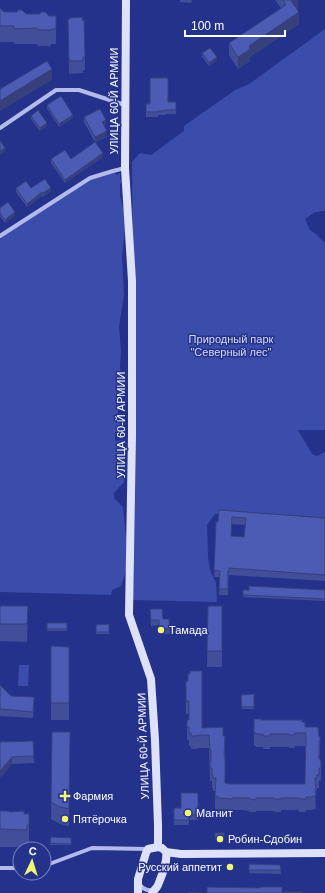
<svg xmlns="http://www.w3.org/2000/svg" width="325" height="893" font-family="Arial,sans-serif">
  <rect width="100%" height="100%" fill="#24328c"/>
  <path fill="#3c4cab" d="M 325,29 L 325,211 L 315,212 L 305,219 L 310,230 L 316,234 L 325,243 L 325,430 L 298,430 L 312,454 L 317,456 L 325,452 L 325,522 L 287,518 L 215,514 L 207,525 L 208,557 L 210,570 L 216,583 L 217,602 L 133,600 L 135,514 L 136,422 L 134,421 L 132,162 L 140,153 L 151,155 L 184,131 L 184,126 L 235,90 L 249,84 Z
    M 113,171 L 117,175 L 120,173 L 120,179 L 122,181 L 120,185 L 120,196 L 126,219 L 122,258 L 124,295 L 119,327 L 121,351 L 120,367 L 122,383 L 118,412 L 121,432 L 115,432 L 115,441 L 124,440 L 124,482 L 114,493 L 114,498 L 123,507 L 126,537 L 126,571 L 121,586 L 112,590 L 111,595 L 0,592 L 0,236 L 90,178 Z
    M 19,665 L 29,665 L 28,686 L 18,686 Z"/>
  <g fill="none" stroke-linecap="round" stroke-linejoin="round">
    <path stroke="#b2bbeb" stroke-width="4" d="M 0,128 L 56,90 L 79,90 L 125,105
      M 0,236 L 90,178 L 113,171 L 125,168
      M 44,866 L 92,848 L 148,849
      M 0,868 L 20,868
      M 139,883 C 142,889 147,891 153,890"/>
    <path stroke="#dde1f9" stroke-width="8" d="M 126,0 L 125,168 L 132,281 L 132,436 L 129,615 L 151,679 L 155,740 L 158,825 L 158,847
      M 138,893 L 138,879 L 146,853 L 148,849 L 158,847 L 162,848 L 166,852 L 181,854 L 325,853
      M 152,893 C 154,890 157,888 158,885 C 162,875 168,862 166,852"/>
  </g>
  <path fill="#414e9a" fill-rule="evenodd" d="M 180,0 L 192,0 L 191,3 L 180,2 Z
    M 275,0 L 298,0 L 298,9 L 297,9 L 299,24 L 250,57 L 250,61 L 238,69 L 229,55 L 229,43 L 281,8 Z
    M 0,8 L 4,12 L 49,16 L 56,16 L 56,44 L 51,44 L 51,46 L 38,46 L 37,44 L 14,44 L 14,42 L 0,42 Z
    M 68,19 L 85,57 L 85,70 L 83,70 L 83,73 L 69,74 Z
    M 202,53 L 217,60 L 209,66 L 202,57 Z
    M 168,102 L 176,102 L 176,114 L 165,114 L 165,115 L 158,115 L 158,117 L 146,117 L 146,104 Z
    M 47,105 L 73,118 L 59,127 L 47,108 Z
    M 31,116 L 47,126 L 40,131 L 31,119 Z
    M 84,117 L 106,125 L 104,126 L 107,137 L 96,142 L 103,157 L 65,183 L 51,163 L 51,159 L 71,159 L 95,142 L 84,122 Z
    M 16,188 L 31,188 L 51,191 L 43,197 L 42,196 L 27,207 L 16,192 Z
    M 0,208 L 15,216 L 5,223 L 0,216 Z
    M 219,510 L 325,518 L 325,581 L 229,575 L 229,578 L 228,578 L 228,595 L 219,595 L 220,577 L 214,577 ZM 232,524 L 245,525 L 244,537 L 231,536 Z
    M 243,590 L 325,590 L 325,601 L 243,597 Z
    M 0,606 L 28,606 L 27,642 L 0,641 Z
    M 208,606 L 222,606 L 222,667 L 207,667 Z
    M 150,609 L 163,619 L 169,619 L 170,634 L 159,634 L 159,625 L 151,626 Z
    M 47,623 L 67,623 L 67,631 L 47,631 Z
    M 109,624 L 109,634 L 96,634 L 96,625 Z
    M 51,646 L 69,647 L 69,720 L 51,720 Z
    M 186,681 L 202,728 L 223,736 L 225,749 L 225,783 L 230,784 L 305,784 L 305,746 L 295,746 L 295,748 L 289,748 L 289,747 L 270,747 L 270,749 L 263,749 L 263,747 L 256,747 L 256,746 L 254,746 L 254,719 L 261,720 L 302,722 L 305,727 L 319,737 L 320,736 L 320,755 L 319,755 L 319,759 L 321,762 L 321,781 L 319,781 L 319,788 L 317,788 L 317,791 L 315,791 L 316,809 L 313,809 L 313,810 L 306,810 L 306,812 L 299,812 L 299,810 L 281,810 L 281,812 L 274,812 L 274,811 L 256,811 L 256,812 L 249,812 L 249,811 L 243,810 L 232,810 L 232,812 L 218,811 L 218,809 L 215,809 L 215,791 L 213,791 L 213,788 L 212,788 L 212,781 L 210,781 L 209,748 L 197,748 L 197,749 L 191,749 L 191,746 L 189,746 L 189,740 L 187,740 L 187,720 L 189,720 L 189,714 L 186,714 Z
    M 0,685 L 11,696 L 34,697 L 33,718 L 0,716 Z
    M 254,694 L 254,709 L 242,709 L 241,695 Z
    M 52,732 L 70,732 L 69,826 L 60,824 L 51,819 Z
    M 0,734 L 0,742 L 33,741 L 34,763 L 12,764 L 0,778 Z
    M 198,793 L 198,820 L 189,820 L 189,825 L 174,825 L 174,808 L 181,808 Z
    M 0,811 L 29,814 L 29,842 L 27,842 L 27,847 L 0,847 Z
    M 215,833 L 224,833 L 224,840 L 215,840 Z
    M 51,837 L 71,838 L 71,845 L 50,845 Z
    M 249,864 L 280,865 L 281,874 L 249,873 Z"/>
  <path fill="#35407d" d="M 293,0 L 298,0 L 298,9 L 291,13 L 291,1 Z
    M 299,12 L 299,24 L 250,57 L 250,61 L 238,69 L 238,57 L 249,46 Z
    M 217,57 L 217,60 L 209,66 L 209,63 Z
    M 52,69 L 52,80 L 0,111 L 0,101 Z
    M 73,115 L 73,118 L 59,127 L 59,124 Z
    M 106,120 L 106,125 L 102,127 L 102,122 Z
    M 47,123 L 47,126 L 40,131 L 40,128 Z
    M 107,131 L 107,137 L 95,142 L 95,137 Z
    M 5,148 L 5,152 L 0,155 L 0,151 Z
    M 103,153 L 103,157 L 65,183 L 65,180 Z
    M 51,188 L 51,191 L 43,197 L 43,193 Z
    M 42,192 L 42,196 L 27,207 L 27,204 Z
    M 15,212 L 15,216 L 5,223 L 5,220 Z
    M 12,757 L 12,764 L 0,778 L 0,771 Z"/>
  <path fill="#4c5bb3" stroke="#35407d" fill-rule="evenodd" d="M 283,0 L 293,0 L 291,1 L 299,12 L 249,46 L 250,49 L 238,57 L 229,43 L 286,5 Z
    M 0,8 L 4,12 L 17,12 L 18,10 L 22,10 L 26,14 L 40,14 L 41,12 L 45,12 L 49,16 L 56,16 L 56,29 L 51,29 L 51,30 L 38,30 L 37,28 L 14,29 L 14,26 L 0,26 Z
    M 82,17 L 82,20 L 84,20 L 85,57 L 83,57 L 83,61 L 69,61 L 68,19 L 70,19 L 70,18 Z
    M 210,48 L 217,57 L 209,63 L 202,53 Z
    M 47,61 L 52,69 L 0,101 L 0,89 Z
    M 150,78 L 168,78 L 168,102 L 176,102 L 176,110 L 165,110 L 165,111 L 158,111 L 158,112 L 146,112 L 146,104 L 150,104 Z
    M 61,96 L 73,115 L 59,124 L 47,105 Z
    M 100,109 L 106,120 L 102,122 L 107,131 L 95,137 L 84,117 Z
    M 38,110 L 47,123 L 40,128 L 31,116 Z
    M 0,140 L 5,148 L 0,151 Z
    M 95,142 L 103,153 L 65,180 L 51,159 L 65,150 L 71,159 Z
    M 45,179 L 51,188 L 43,193 L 42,192 L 27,204 L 16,188 L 26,181 L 31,188 Z
    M 8,202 L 15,212 L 5,220 L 0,213 L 0,208 Z
    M 219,510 L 325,518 L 325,575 L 229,568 L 229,571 L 228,571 L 228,589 L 219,589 L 220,571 L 214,570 L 216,522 L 218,522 ZM 232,517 L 246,518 L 244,537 L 231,536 Z
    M 249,586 L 325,590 L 325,599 L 243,595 L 243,590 L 249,590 Z
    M 0,606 L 28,606 L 27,624 L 0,624 Z
    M 208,606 L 222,606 L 222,651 L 207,651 Z
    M 150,609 L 162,609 L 163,619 L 169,619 L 170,629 L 159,629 L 159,620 L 151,620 Z
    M 47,623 L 67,623 L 67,629 L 47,629 Z
    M 109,624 L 109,632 L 96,632 L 96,625 Z
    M 51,646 L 69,647 L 69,703 L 51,703 Z
    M 190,671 L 202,671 L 202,728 L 223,727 L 223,736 L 225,736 L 224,756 L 225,756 L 225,783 L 230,784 L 305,784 L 306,733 L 295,733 L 295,735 L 289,735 L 289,734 L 270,734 L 270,736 L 263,736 L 263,734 L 256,734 L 256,733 L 254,733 L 254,719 L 261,719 L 261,720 L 302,720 L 302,722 L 305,722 L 305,727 L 318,727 L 319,737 L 320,736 L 320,742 L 319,742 L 319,759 L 320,759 L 321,762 L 321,768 L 319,768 L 319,775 L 317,775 L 317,778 L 315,778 L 316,796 L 313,796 L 313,797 L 306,797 L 306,799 L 299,799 L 299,798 L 281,798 L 281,799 L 274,799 L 274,798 L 256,798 L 256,800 L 249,799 L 249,798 L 232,798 L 232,799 L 218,798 L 218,796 L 215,797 L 216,778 L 213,778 L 213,775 L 212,775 L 212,768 L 210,768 L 210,762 L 211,762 L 211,750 L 210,750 L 209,735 L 197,735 L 197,736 L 191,736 L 191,733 L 189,733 L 189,727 L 187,727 L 187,720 L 189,720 L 189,701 L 186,701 L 186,681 L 188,681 L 188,674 L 190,674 Z
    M 0,685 L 11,696 L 34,697 L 33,712 L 0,709 Z
    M 254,694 L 254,707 L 242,707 L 241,695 Z
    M 52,732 L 70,732 L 69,809 L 60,807 L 51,802 Z
    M 33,741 L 34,756 L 12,757 L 0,771 L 0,742 Z
    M 181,793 L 198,793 L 198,815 L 189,815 L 189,820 L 174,820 L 174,808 L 181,808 Z
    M 0,811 L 9,811 L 9,812 L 24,811 L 24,814 L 29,814 L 29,825 L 27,825 L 27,830 L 0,829 Z
    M 215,833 L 224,833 L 224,839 L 215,839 Z
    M 51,837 L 71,838 L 71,844 L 50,843 Z
    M 249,864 L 280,865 L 281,870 L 249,870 Z
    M 207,887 L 260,888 L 260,887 L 282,887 L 282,892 L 302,892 L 302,893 L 207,893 Z
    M 188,892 L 203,893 L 188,893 Z"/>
  <g fill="#f3f576" stroke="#24328c" stroke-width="1.5">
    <circle cx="161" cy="630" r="4"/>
    <path d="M63 790h4v4h4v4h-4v4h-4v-4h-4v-4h4z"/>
    <circle cx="188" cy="813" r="4"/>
    <circle cx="65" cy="819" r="4"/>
    <circle cx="220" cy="839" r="4"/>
    <circle cx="230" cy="867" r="4"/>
  </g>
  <g text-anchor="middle" stroke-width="3" stroke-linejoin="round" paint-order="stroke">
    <g font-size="11" fill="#fff" stroke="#24328c">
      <text transform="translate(114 101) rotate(-90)" y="4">УЛИЦА 60-Й АРМИИ</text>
      <text transform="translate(121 425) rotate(-90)" y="4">УЛИЦА 60-Й АРМИИ</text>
      <text transform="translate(143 746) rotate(-92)" y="4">УЛИЦА 60-Й АРМИИ</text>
    </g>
    <g font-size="11" fill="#d7dcf8" stroke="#24328c">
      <text x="231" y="343">Природный парк<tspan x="231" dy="13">"Северный лес"</tspan></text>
    </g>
    <g font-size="11" fill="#fff" stroke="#24328c" text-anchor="start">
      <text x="169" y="634">Тамада</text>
      <text x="73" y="800">Фармия</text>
      <text x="196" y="817">Магнит</text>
      <text x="73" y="823">Пятёрочка</text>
      <text x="228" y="843">Робин-Сдобин</text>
      <text x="222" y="871" text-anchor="end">Русский аппетит</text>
    </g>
  </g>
  <g transform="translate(32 861) rotate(4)"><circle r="19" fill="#24328c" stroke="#7c84ba"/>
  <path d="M0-3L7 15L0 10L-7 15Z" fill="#f3f576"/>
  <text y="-6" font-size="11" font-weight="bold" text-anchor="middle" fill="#ffffff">С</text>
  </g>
  <path d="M185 30v6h100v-6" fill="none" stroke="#ffffff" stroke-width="2"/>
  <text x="191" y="30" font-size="12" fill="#ffffff" stroke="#24328c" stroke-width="3" paint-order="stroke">100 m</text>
</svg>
